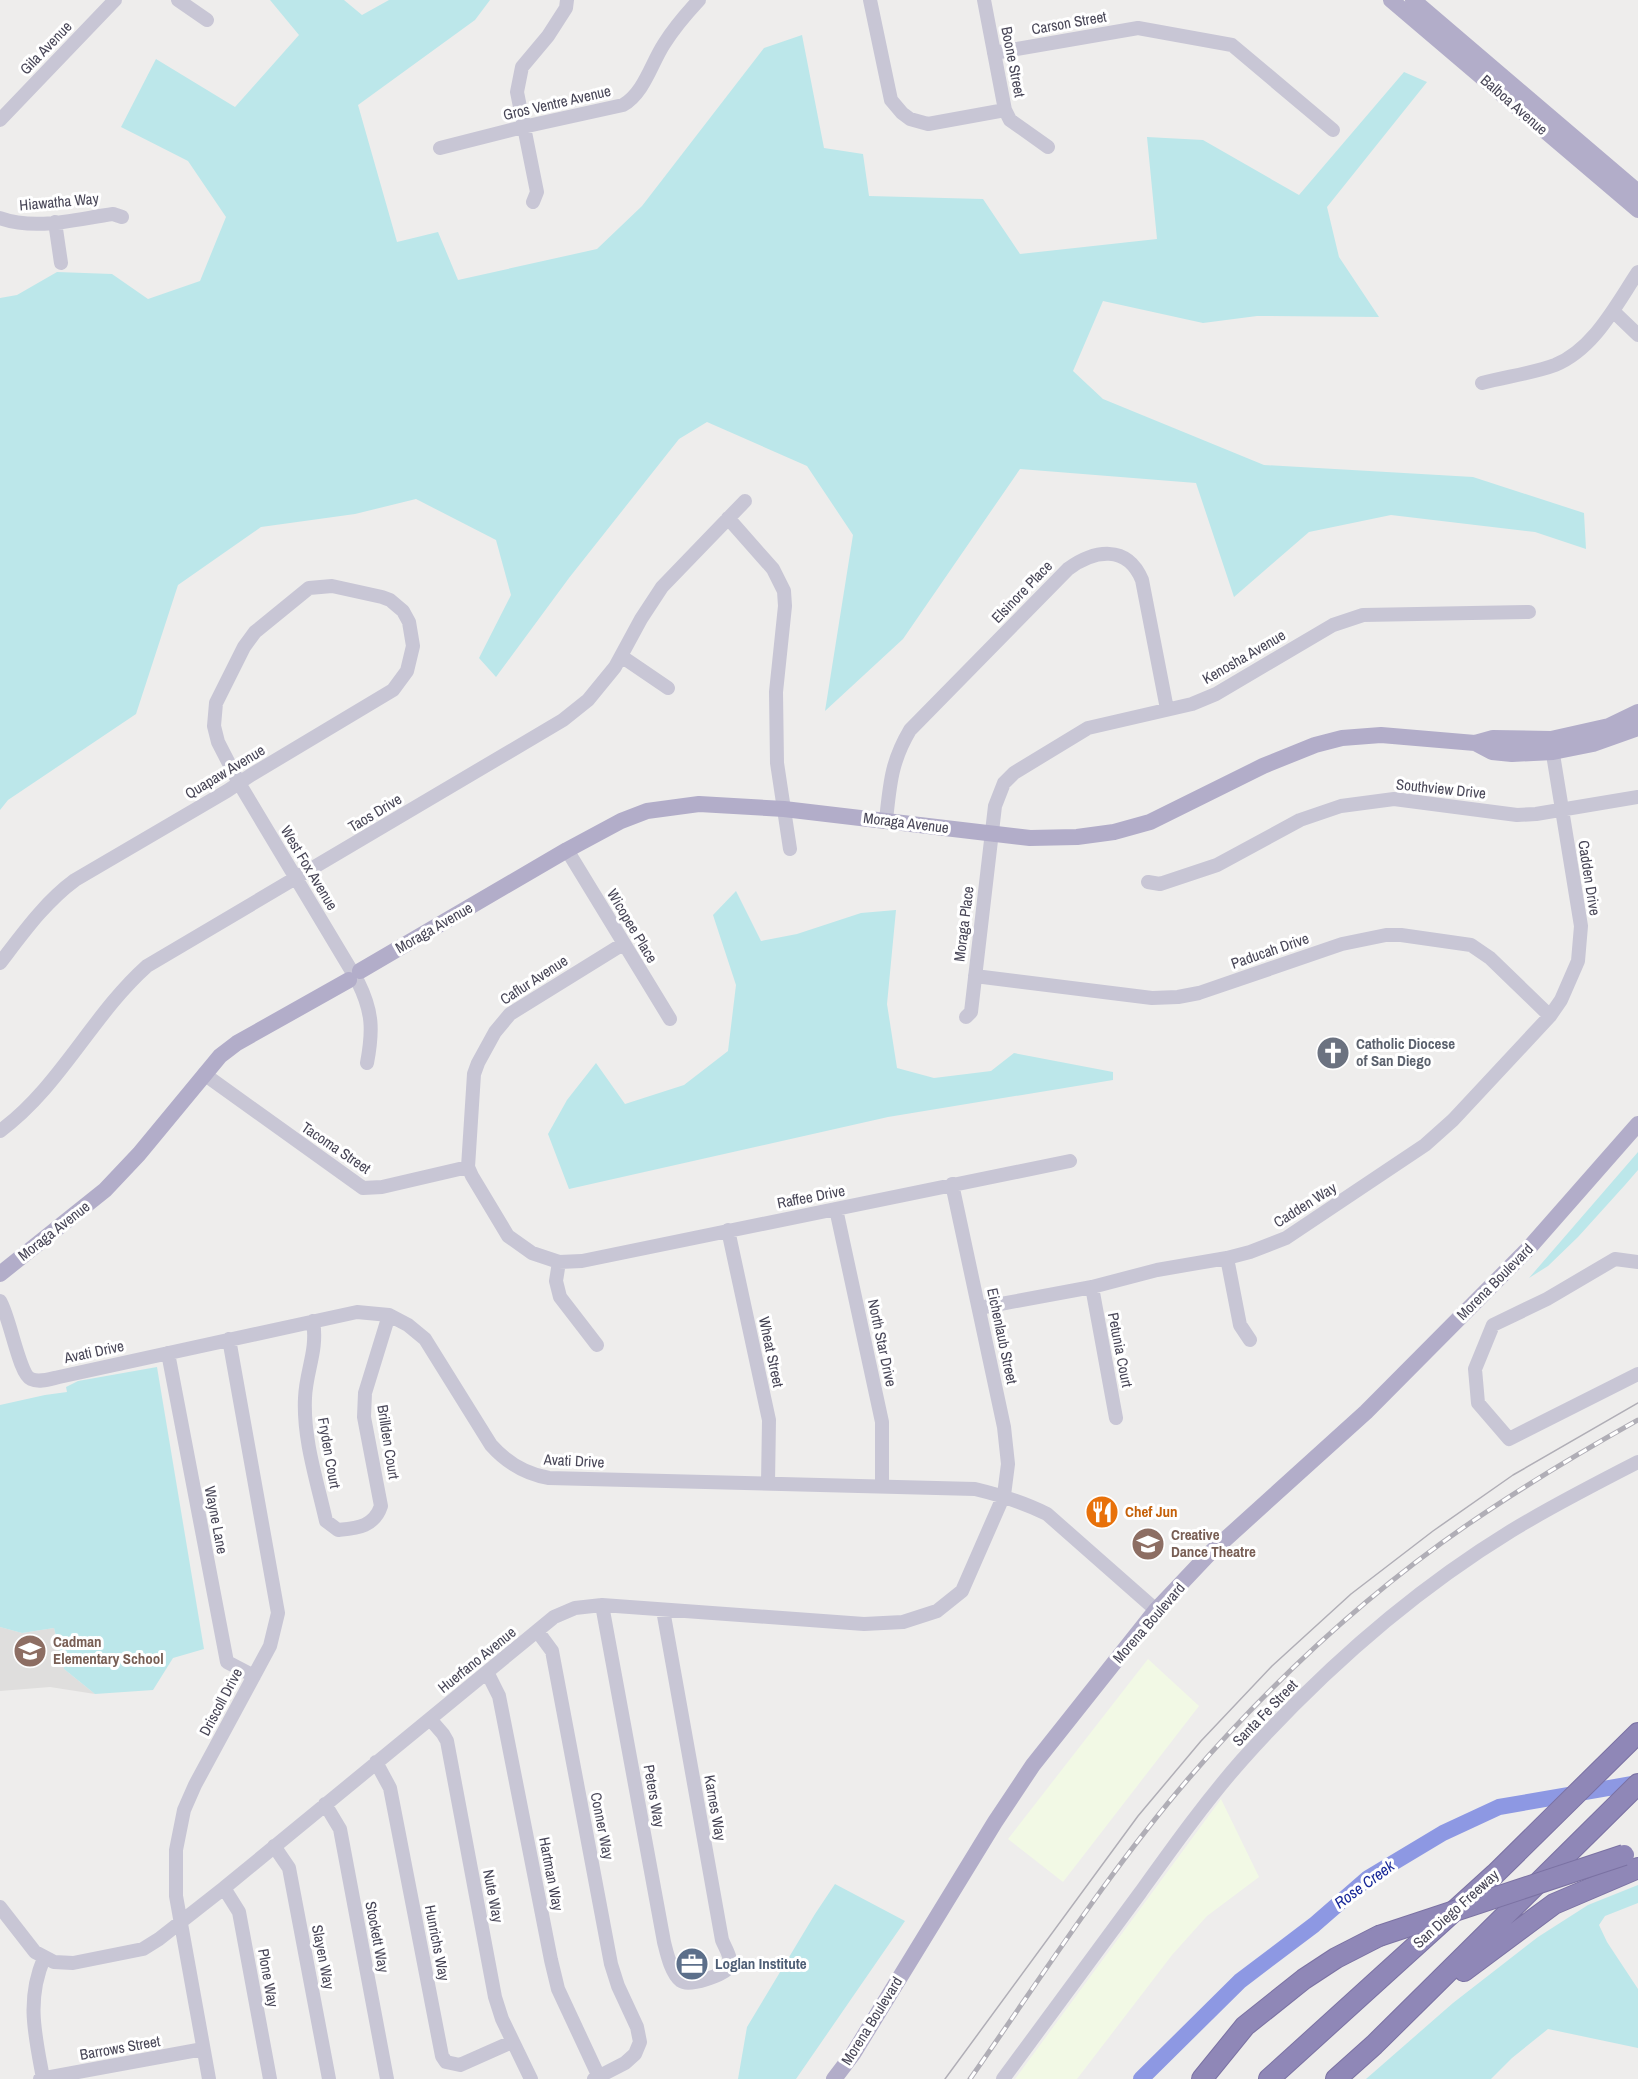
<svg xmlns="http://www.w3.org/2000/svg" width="1638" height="2079" font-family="'Archivo Narrow',sans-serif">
  <rect width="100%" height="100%" fill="#eeedec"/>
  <path fill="#f2f9e5" d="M 1148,1659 L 1199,1706 L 1063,1882 L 1008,1839 Z
    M 1221,1799 L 1259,1877 L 1207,1916 L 1172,1955 L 1077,2079 L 1015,2079 Z"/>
  <path fill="#dfdedd" d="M 0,1627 L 22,1633 L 54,1628 L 64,1669 L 95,1694 L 50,1687 L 0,1691 Z"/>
  <path fill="#bce7ea" d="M 270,0 L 344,0 L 362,15 L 389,0 L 490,0 L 475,20 L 358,105 L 397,242 L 438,232 L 458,280 L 597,249 L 642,206 L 764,48 L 802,35 L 824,148 L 863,154 L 869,196 L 983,199 L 1020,254 L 1157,239 L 1147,137 L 1203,140 L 1299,195 L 1404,72 L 1427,82 L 1327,207 L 1339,257 L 1379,317 L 1257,316 L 1203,323 L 1103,301 L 1073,371 L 1103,399 L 1264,465 L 1473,477 L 1584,513 L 1586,549 L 1535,532 L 1391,515 L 1309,532 L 1234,597 L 1196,483 L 1020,469 L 903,639 L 825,711 L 853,535 L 807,466 L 707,422 L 679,439 L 569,578 L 496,677 L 479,658 L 511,595 L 496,540 L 416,499 L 355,514 L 261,527 L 178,585 L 136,714 L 8,800 L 0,810 L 0,298 L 17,295 L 57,272 L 112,274 L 148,299 L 200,281 L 226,217 L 188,161 L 121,127 L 156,59 L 235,107 L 299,35 Z
    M 736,891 L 761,941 L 797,934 L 861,913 L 896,910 L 887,1004 L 897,1068 L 934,1078 L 991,1071 L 1014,1053 L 1113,1072 L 1113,1080 L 888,1117 L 569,1189 L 548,1134 L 567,1100 L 596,1063 L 625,1104 L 684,1085 L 728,1051 L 736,985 L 713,915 Z
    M 1638,1152 L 1638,1170 L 1625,1185 L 1578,1237 L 1548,1266 L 1529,1278 Z
    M 157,1367 L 204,1649 L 173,1658 L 153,1690 L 95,1694 L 64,1669 L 54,1628 L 22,1633 L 0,1627 L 0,1405 L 45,1395 L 67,1392 L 66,1387 L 78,1381 Z
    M 835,1884 L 905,1921 L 796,2079 L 738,2079 L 747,2027 L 815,1914 Z
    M 1638,1885 L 1638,1903 L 1605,1916 L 1599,1925 L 1607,1942 L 1638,1989 L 1638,2048 L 1548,2029 L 1512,2058 L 1491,2079 L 1366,2079 L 1453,2003 L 1538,1937 L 1588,1905 Z"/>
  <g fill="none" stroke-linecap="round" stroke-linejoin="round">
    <path stroke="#8d98e3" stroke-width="16" d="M 1141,2079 L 1240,1981 L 1314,1925 L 1368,1878 L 1443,1833 L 1499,1807 L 1638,1783"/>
    <g stroke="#7b72a3" stroke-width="22">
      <path id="highway" d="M 1464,1971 L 1554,1904 L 1638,1868
        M 1202,2079 L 1245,2026 L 1304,1979 L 1336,1958 L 1379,1936
        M 1269,2079 L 1495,1874 L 1638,1733
        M 1336,2079 L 1374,2045 L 1638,1784"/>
    </g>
    <path stroke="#c8c6d5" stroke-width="14" d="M 178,0 L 207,20
      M 870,0 L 891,100 L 902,113 L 910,119 L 928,124 L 1005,110
      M 984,0 L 1005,110 L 1010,120 L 1048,147
      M 994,53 L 1138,28 L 1232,45 L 1333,130
      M 0,120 L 115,0
      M 440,148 L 523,127 L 623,105 C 644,93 651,64 664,44 C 674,28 686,14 699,0
      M 533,202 L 537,192 L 517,92 L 522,67 L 548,36 L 566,8 L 567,0
      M 0,218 C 36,231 76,219 113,214 L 122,217
      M 55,222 L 61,263
      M 1613,311 L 1638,335
      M 1482,383 C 1504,377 1534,373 1555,365 C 1594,349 1616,305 1638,272
      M 728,518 L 773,569 L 784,591 L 785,606 L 776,692 L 777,763 L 790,849
      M 621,656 L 668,688
      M 886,820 C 890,784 891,762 910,730 L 1068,569 C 1094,550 1127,544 1142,580 L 1167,709
      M 567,850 L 670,1019
      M 1148,882 L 1160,884 L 1217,865 L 1300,820 L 1341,806 L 1394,799 L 1517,815 L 1536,814 L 1638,797
      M 623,944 L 510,1014 L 495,1032 L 478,1063 L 474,1074 L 468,1167 L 472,1176 L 508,1236 L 532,1253 L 559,1262 L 582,1261 L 1070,1161
      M 0,963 C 23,933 45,902 75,880 L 227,791 L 251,775 L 393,690 L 407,671 L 413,646 L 409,622 L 403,611 L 390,600 L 382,597 L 332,586 L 309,588 L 255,632 L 244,647 L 216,703 L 214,726 L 218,742 L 239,783 L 351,970
      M 975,976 L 1152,998 L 1178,997 L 1199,993 L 1342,944 L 1386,935 L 1401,935 L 1471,945 L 1490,958 L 1550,1016
      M 358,982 C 373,1012 373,1031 367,1063
      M 966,1017 L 971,1012 L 995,806 L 1004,783 L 1014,773 L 1088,728 L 1192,704 L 1216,694 L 1333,625 L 1363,615 L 1529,612
      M 204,1074 L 363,1188 L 382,1187 L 468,1167
      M 0,1131 C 60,1087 92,1015 147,966 L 563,720 L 588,700 L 615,667 L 641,619 L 662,587 L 745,501
      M 836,1209 L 882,1422 L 882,1486
      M 728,1230 L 769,1420 L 768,1483
      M 1227,1258 L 1240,1325 L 1250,1340
      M 559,1262 L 556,1281 L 560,1297 L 597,1345
      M 1638,1262 L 1615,1259 L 1547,1299 L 1493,1325 L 1475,1369 L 1478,1403 L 1509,1439 L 1638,1374
      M 1092,1287 L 1116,1418
      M 0,1301 C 10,1317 19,1374 31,1379 C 39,1383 50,1379 59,1377 L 357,1312 L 389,1315 L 408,1325 L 425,1339 L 491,1445 C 507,1463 526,1474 549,1478 L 975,1489 C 1000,1495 1023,1502 1047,1514 L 1156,1610
      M 979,1308 L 1092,1287 L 1157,1270 L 1227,1258 L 1250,1252 L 1286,1238 L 1425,1145 L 1453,1120 L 1550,1016 L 1561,1000 L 1578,961 L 1581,926 L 1551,742
      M 313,1321 C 318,1351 306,1370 305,1398 C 303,1439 317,1481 326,1521 L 338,1530 C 357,1528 374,1527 381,1506 L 364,1417 L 365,1393 L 389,1315
      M 168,1353 L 227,1662 L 254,1676
      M 602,1605 L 664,1942 C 667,1954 671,1973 681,1981 C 689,1987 724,1975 729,1967 C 733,1959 725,1948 722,1940 L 663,1610
      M 538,1632 L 552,1651 L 611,1964 L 618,1986 L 637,2027 L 640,2042 L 635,2054 L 625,2063 L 594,2079
      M 487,1672 L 499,1696 L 551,1960 L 558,1989 L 599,2077
      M 430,1719 L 443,1734 L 447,1741 L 495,1997 L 502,2019 L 531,2079
      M 376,1762 L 390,1788 L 442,2056 L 446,2062 L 460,2065 L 512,2042
      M 325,1804 L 340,1829 L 387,2079
      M 274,1846 L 289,1868 L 329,2079
      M 224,1888 L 239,1912 L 270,2079
      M 0,1907 L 35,1952 L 54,1962 L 73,1963 L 143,1949 L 159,1939 L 224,1888 L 554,1617 L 575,1608 L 602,1605 L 864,1624 L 903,1622 L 937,1611 L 962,1591 L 1004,1495 L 1008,1464 L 1004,1427 L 952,1184
      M 43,2078 C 35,2035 26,2000 44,1958
      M 40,2079 L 203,2049
      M 209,2079 L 176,1896 L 176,1850 L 184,1810 L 195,1785 L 270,1646 L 278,1613 L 229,1339
      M 1003,2079 C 1048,2017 1094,1955 1140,1893 C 1173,1847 1205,1802 1242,1760 C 1321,1672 1410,1593 1511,1531 C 1552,1506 1595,1484 1638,1462"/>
    <path stroke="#b2adc9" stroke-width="16" d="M 1391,0 L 1638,210
      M 1413,0 L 1638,192
      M 1475,743 L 1492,752 L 1512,754 L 1553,752 L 1593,744 L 1638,728
      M 360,971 L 567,850 L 621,821 L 647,811 L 699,804 L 784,809 L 1030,838 L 1077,837 L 1114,832 L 1150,822 L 1263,766 L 1315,745 L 1342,738 L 1381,735 L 1475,743 L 1493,738 L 1551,739 L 1609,726 L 1638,712
      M 0,1274 L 105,1190 L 139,1154 L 220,1056 L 237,1043 L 349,980
      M 834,2079 L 853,2054 L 995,1822 L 1033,1765 L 1156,1610 L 1209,1554 L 1366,1412 L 1529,1248 L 1638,1124"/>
    <use href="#highway" stroke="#8f87b7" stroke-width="20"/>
    <path stroke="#b0aeb6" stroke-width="1.5" d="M 945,2079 L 1138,1816 L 1201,1741 L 1272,1666 L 1351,1594 L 1433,1531 L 1513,1475 L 1638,1403"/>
    <g stroke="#b0aeb6" stroke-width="5">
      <path id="rail" d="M 970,2079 C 1041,1978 1108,1872 1189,1778 C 1271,1683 1364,1596 1467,1525 C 1522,1487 1579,1453 1638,1420"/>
    </g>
    <use href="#rail" stroke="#fff" stroke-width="3" stroke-dasharray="9" stroke-linecap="butt"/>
    <g stroke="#7b72a3" stroke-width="22" stroke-linecap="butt">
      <path id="highway-bridge" d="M 1379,1936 L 1624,1855"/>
    </g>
    <use href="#highway-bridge" stroke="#8f87b7" stroke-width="20"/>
  </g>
  <defs>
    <g id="church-disc" transform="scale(1.725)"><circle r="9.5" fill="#6b7280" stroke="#fff"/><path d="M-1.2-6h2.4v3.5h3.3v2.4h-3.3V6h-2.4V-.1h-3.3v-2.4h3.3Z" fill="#fff"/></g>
    <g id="restaurant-disc" transform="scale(1.725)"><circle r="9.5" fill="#e8710a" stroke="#fff"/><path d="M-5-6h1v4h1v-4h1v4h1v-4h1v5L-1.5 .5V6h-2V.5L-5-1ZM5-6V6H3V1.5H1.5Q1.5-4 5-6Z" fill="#fff"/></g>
    <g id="school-disc" transform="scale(1.725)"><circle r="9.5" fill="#8d6e63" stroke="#fff"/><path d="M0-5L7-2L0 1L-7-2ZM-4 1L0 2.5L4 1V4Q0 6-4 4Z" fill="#fff"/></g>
    <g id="office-disc" transform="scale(1.725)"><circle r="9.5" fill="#5c6f8a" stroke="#fff"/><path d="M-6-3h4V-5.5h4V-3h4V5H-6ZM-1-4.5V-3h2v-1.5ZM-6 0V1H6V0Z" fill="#fff"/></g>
  </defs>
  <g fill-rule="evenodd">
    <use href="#church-disc" x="1333" y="1053"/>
    <use href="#restaurant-disc" x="1102" y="1512"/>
    <use href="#school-disc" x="1148" y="1544"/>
    <use href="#school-disc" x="30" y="1651"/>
    <use href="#office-disc" x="692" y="1964"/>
  </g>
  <g text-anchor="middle" stroke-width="6" stroke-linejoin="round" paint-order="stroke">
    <g font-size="15" fill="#484657" stroke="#fff">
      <text transform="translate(1069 23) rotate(-10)" y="5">Carson Street</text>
      <text transform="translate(46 48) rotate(-46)" y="5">Gila Avenue</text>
      <text transform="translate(1013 62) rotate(79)" y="5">Boone Street</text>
      <text transform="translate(557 103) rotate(-13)" y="5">Gros Ventre Avenue</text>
      <text transform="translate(1514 105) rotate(41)" y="5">Balboa Avenue</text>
      <text transform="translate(59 202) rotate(-5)" y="5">Hiawatha Way</text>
      <text transform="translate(1022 592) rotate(-46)" y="5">Elsinore Place</text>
      <text transform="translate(1244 657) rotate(-30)" y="5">Kenosha Avenue</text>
      <text transform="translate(225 772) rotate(-31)" y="5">Quapaw Avenue</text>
      <text transform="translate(1441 789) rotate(6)" y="5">Southview Drive</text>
      <text transform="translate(375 813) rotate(-31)" y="5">Taos Drive</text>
      <text transform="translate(906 823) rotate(7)" y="5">Moraga Avenue</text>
      <text transform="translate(309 868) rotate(59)" y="5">West Fox Avenue</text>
      <text transform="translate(1589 878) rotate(81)" y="5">Cadden Drive</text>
      <text transform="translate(964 924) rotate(-83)" y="5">Moraga Place</text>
      <text transform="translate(632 926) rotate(59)" y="5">Wicopee Place</text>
      <text transform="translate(434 928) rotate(-30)" y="5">Moraga Avenue</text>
      <text transform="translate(1270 951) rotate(-19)" y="5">Paducah Drive</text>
      <text transform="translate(534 980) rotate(-33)" y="5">Caflur Avenue</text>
      <text transform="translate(336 1148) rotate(34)" y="5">Tacoma Street</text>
      <text transform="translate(811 1197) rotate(-11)" y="5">Raffee Drive</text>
      <text transform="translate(1305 1205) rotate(-32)" y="5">Cadden Way</text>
      <text transform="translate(54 1231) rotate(-38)" y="5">Moraga Avenue</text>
      <text transform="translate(1495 1282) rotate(-45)" y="5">Morena Boulevard</text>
      <text transform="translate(1002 1336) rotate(78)" y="5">Eichenlaub Street</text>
      <text transform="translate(882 1343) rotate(78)" y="5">North Star Drive</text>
      <text transform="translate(1120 1350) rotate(79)" y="5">Petunia Court</text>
      <text transform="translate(94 1352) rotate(-12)" y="5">Avati Drive</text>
      <text transform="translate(771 1352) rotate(78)" y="5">Wheat Street</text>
      <text transform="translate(388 1442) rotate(81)" y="5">Brillden Court</text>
      <text transform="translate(329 1453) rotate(80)" y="5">Fryden Court</text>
      <text transform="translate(574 1461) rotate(3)" y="5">Avati Drive</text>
      <text transform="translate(216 1520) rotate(79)" y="5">Wayne Lane</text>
      <text transform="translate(1149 1623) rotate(-49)" y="5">Morena Boulevard</text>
      <text transform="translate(477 1660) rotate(-39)" y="5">Huerfano Avenue</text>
      <text transform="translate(221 1702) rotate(-62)" y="5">Driscoll Drive</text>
      <text transform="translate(1265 1713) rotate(-46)" y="5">Santa Fe Street</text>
      <text transform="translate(654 1796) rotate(80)" y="5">Peters Way</text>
      <text transform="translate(715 1808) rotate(80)" y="5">Karnes Way</text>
      <text transform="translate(602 1826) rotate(79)" y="5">Conner Way</text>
      <text transform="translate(551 1874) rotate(79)" y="5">Hartman Way</text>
      <text transform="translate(493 1896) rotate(79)" y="5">Nute Way</text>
      <text transform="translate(1456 1909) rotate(-42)" y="5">San Diego Freeway</text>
      <text transform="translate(377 1937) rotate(79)" y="5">Stockett Way</text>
      <text transform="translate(437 1943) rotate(79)" y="5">Hunrichs Way</text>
      <text transform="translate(323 1957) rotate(79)" y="5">Slayen Way</text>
      <text transform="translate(268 1978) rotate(80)" y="5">Plone Way</text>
      <text transform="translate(872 2021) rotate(-58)" y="5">Morena Boulevard</text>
      <text transform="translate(120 2048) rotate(-10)" y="5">Barrows Street</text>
    </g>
    <g font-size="15" font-weight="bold" fill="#5b616d" stroke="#fff" text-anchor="start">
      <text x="1356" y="1049">Catholic Diocese<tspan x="1356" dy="17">of San Diego</tspan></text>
    </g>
    <g font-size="15" font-weight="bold" fill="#c56008" stroke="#fff" text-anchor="start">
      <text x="1125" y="1517">Chef Jun</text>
    </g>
    <g font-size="15" font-weight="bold" fill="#785e54" stroke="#fff" text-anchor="start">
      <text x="1171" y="1540">Creative<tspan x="1171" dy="17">Dance Theatre</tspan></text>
      <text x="53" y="1647">Cadman<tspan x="53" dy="17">Elementary School</tspan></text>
    </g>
    <g font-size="15" font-weight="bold" fill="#4e5e75" stroke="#fff" text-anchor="start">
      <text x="715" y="1969">Loglan Institute</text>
    </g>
    <g font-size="16" font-style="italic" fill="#182898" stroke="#fff">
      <text transform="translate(1364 1884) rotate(-36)" y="6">Rose Creek</text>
    </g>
  </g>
</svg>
